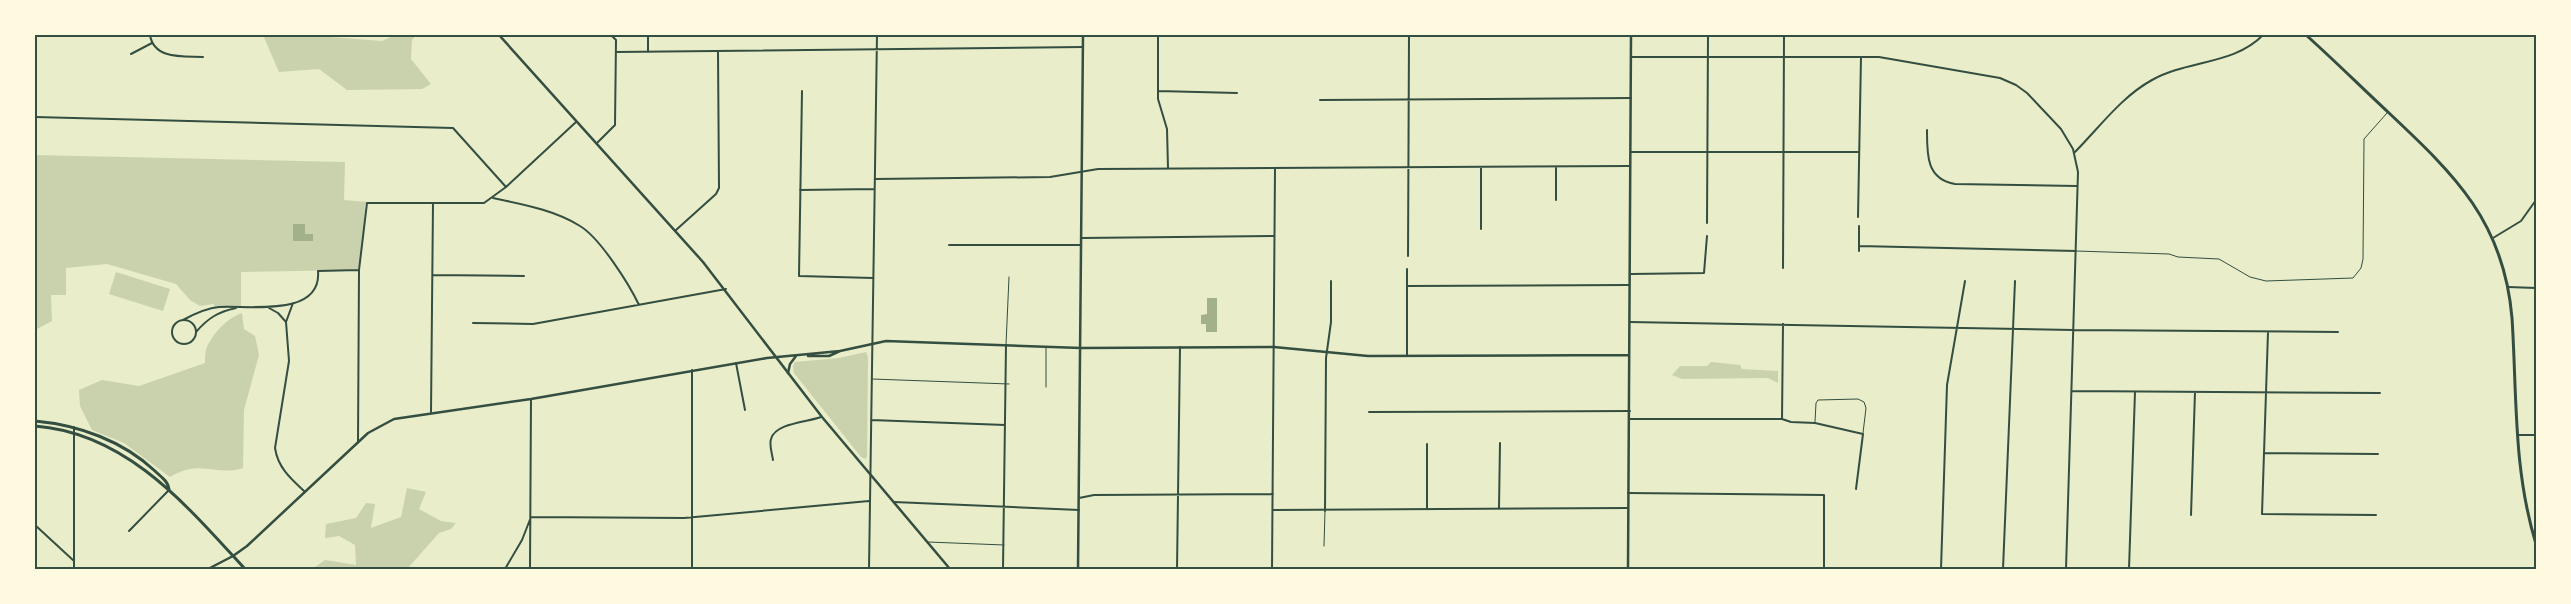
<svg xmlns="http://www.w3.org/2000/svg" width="2571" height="604" font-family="'Varela Round',sans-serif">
  <rect width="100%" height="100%" fill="#e9edc9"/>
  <path fill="#cad2ad" d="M 263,35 L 304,35 L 382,41 L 395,35 L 416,35 L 412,40 L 411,59 L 431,84 L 422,89 L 347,90 L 319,69 L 279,72 Z
    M 35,155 L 345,162 L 344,200 L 368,202 L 365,205 L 364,236 L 359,270 L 241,272 L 241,307 L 214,308 L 214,304 L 200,306 L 190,300 L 176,284 L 107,264 L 66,268 L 66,295 L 51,295 L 52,321 L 35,330 Z
    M 116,272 L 170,289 L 163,311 L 109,294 Z
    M 242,313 L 244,329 L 255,336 L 259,355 L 244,410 L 243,468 C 217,477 201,458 170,477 L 124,443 L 92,430 L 80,406 L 79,390 L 102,380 L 139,386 L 205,363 C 205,359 205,354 206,350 C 210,336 228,317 242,313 Z
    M 866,352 L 868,357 L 867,457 L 865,459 L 861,457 L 794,373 L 793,366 L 795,362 L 839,358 Z
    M 1711,362 L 1740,365 L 1742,369 L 1778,371 L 1778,383 L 1768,378 L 1682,379 L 1672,375 L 1680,366 L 1707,366 Z
    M 407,488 L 426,492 L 419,509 L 441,521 L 456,523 L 451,529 L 439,533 L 407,569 L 312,569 L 325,560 L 356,565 L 355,545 L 339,536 L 325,538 L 326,524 L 356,518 L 366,503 L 375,504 L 371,528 L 401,517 Z"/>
  <path fill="#a3b18a" d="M 293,224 L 305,224 L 305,234 L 313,234 L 313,241 L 293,241 Z
    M 1207,298 L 1217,298 L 1217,332 L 1206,332 L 1206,324 L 1201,324 L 1201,315 L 1207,314 Z"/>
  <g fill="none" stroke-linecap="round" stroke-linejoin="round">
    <path stroke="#344e41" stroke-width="1" d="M 2076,251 L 2169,254 L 2178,257 L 2219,259 L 2250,277 L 2266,281 L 2353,278 L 2361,268 L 2363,259 L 2364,139 L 2387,113
      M 1006,345 L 1009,277
      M 1046,348 L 1046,387
      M 872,379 L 1009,384
      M 1815,422 L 1816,403 L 1818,400 L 1858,399 L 1864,402 L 1866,408 L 1863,433
      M 928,542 L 1004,545
      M 1324,546 L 1325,511"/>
    <path stroke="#344e41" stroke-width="2" d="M 150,35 C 154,60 184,56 203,57
      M 1158,35 L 1158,99 L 1167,129 L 1168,168
      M 616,52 L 1083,47
      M 648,52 L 648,35
      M 131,54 L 152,43
      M 1631,57 L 1879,57 L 2000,78 L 2016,85 L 2027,93 L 2061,129 L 2073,149 L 2078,172 L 2066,569
      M 802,91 L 799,276 L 873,278
      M 1158,91 L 1237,93
      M 1320,100 L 1631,98
      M 35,117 L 453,128 L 506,187
      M 1927,130 C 1927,154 1926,179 1955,184 L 2077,186
      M 597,143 L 615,125 L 616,40 L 611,35
      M 1631,152 L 1859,152
      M 2074,153 C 2099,128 2121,97 2152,80 C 2187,60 2234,65 2263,35
      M 875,179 L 1050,177 L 1098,169 L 1629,166
      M 800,190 L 874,189
      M 493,198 C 521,204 555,210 580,226 C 600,238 629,284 639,305
      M 1556,200 L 1556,167
      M 1858,217 L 1861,57
      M 1707,223 L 1708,35
      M 1481,229 L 1481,167
      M 676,230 L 716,194 L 719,188 L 718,52
      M 1081,238 L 1274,236
      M 2493,238 L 2521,221 L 2536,200
      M 949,245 L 1081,245
      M 1859,246 L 2076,251
      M 1859,251 L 1859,226
      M 1408,256 L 1409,35
      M 1783,268 L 1784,35
      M 1631,274 L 1704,273 L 1707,236
      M 433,275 L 524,276
      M 1407,286 L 1629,285
      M 2508,287 L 2536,288
      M 293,303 L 286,322 L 289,361 L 275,448 C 278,468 291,479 305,492
      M 269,308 L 278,313 L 286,322
      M 183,320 C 194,314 207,308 219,307 C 248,305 322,318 318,271 L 359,270
      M172 332a12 12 0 1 1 24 0a12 12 0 1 1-24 0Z
      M 1630,322 L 2073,330 L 2338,332
      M 473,323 L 533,324 L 726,289
      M 196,332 C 208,318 218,312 236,308
      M 2268,332 L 2262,514 L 2376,515
      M 1407,356 L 1407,269
      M 736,363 L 745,410
      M 2072,391 L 2380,393
      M 431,412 L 433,203
      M 1369,412 L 1630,411
      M 1629,419 L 1782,419 L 1791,422 L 1815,423 L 1863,434 L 1856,489
      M 1782,419 L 1783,324
      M 871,420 L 1005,425
      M 74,427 L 74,569
      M 2519,435 L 2536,435
      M 358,442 L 359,270 L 367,203 L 484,203 L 506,187 L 576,122
      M 2264,453 L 2378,454
      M 773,460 C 772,453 769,445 771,439 C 775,423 808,422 821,417
      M 1628,493 L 1824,495 L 1824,569
      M 1079,498 L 1094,495 L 1273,494
      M 894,502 L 1079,510
      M 1499,508 L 1500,443
      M 1427,509 L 1427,444
      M 1273,510 L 1628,508
      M 1325,511 L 1326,358 L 1331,322 L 1331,281
      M 2191,515 L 2195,392
      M 35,525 L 74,561
      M 129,531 L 168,491
      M 505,569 L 522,540 L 531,517 L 684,518 L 869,501
      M 530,569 L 531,399
      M 692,569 L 692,370
      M 869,569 L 877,35
      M 1003,569 L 1006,345
      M 1177,569 L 1180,347
      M 1272,569 L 1275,168
      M 1628,569 L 1760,569
      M 1941,569 L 1947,385 L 1965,281
      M 2003,569 L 2015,281
      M 2129,569 L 2135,392"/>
    <path stroke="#344e41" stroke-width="2.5" d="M 808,356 L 829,356 L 840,351
      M 788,373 L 790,364 L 796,356
      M 208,569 L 233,556 L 247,546 L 368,433 L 394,419 L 531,399 L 767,358 L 840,351 L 886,341 L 1081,348 L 1274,347 L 1368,356 L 1629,355
      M 1078,569 L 1083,35
      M 1628,569 L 1631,35"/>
    <path stroke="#344e41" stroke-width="2.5" d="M 499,35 L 703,262 L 822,417 L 950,569"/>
    <path stroke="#344e41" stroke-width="3" d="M 2306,35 C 2334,60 2361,87 2389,113 C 2455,175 2504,222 2512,318 C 2517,395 2513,469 2536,544
      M 35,421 C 79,425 123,441 155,471 C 161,477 168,481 169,489
      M 35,426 C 127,433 187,506 245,569"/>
  </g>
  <rect width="2571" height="604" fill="none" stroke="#fefae0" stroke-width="72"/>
  <rect x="36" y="36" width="2499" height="532" fill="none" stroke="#344e41" stroke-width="2"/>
</svg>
